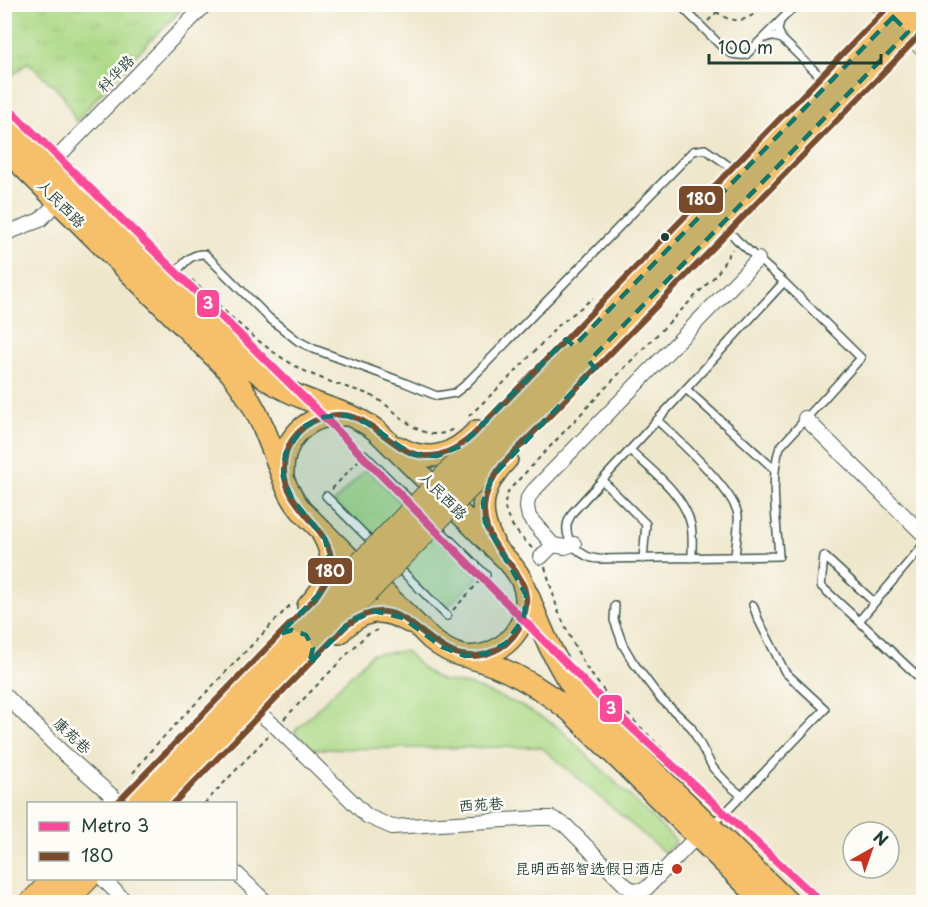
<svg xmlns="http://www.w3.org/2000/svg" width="928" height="907" font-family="'Playpen Sans','LXGW WenKai TC',sans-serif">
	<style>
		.grass { fill: url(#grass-tufts); stroke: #668b5d; stroke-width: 1.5 }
		.park { fill: #acd986; stroke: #668b5d; stroke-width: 1.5 }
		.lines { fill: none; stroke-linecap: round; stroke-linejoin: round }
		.lane-casing { stroke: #3e564b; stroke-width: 10 }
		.street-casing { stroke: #3e564b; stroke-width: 16 }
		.secondary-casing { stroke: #3e564b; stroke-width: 22 }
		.primary-casing { stroke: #3e564b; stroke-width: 24 }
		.highway-casing { stroke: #3e564b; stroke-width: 28 }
		.path { stroke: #3e564b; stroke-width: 2; stroke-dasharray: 4.5 4.5; stroke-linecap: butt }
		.lane { stroke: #fff; stroke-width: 7 }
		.street { stroke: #fff; stroke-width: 14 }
		.secondary { stroke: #fbe6c4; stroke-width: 20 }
		.primary { stroke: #f6c06b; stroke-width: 21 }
		.highway { stroke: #f6c06b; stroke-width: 26 }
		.highway-bridge-casing { stroke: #3e564b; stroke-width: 28; stroke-linecap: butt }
		.highway-bridge { stroke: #f6c06b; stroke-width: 26 }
		.bus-1-casing { stroke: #fdfcf7; stroke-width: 10 }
		.bus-1 { stroke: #7a4b2a; stroke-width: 6 }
		.metro-1-casing { stroke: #fdfcf7; stroke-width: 12 }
		.metro-1 { stroke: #fe4998; stroke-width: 8 }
		.marked { fill: #0f766e; fill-opacity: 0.2; stroke: #0f766e; stroke-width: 4.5; stroke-dasharray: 12 8; stroke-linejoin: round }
		.bus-dot { fill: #1f3d34; stroke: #fdfcf7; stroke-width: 2 }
		.poi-dot { fill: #c8321e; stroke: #fdfcf7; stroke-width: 2 }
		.labels { text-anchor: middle; stroke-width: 5; stroke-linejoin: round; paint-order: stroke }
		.street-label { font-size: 15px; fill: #1f3d34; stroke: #fdfcf7 }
		.poi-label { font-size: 15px; fill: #1f3d34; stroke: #fdfcf7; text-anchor: end }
		.line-badge { stroke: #fdfcf7; stroke-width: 2 }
		.badge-label { font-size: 16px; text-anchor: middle; font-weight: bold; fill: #fff }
	</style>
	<defs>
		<pattern id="grass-tufts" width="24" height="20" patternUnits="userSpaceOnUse" patternTransform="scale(1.5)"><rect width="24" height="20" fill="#acd986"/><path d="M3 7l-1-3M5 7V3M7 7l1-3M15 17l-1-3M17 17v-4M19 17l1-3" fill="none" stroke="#94bb74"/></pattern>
	</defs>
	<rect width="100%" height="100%" fill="#fdfcf7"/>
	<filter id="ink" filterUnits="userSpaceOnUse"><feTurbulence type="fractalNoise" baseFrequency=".0167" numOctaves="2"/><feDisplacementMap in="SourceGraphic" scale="12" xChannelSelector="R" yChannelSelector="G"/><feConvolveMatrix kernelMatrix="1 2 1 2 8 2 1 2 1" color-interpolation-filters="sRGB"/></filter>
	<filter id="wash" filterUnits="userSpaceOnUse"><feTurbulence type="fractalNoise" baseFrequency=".008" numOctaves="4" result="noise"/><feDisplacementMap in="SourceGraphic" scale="24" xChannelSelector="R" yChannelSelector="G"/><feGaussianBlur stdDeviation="1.35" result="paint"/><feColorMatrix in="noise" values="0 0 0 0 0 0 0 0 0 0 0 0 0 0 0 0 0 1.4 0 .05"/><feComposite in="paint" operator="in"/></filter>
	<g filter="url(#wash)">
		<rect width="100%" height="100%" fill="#efe7cc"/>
		<!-- grass -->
		<path class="grass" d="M4,5l1,-1 181,1 -67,67 -43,50 -13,-27 -35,-33 -15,13 -8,-8z"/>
		<!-- park -->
		<path class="park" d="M366,469l112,108 -33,33 -111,-108z
			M406,651l17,18 17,11 30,5 50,20 38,22 118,114 -11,12 -124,-106 -228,2 -19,-17 78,-78z"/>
	</g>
	<g filter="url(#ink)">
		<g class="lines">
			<defs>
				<path id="lane" d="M679,4l43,43c8,7 13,9 24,8l51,-51
					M765,38l6,-2 11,3 -4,-9 2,-9
					M782,39l39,38
					M729,231l8,9 47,42 77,76 -81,89c-11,29 -3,77 -1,109l-180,3c-15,0 -34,-16 -32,-33 0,-5 4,-10 6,-14l211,-230
					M177,271c8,-9 15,-18 28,-17l64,64 29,23 16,8 89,33 34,14 18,-3 9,-7 229,-235 12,-2 27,19
					M686,389l89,81
					M657,420c20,19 77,70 81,95 1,12 -2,29 -3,42
					M630,450c22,21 54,44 61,75 2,11 1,22 1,33
					M364,454l49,49
					M602,480l44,44 -3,35
					M326,496l49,49
					M436,526l50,49
					M924,544l-65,77 65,61
					M396,565l51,51
					M615,606l-1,14 9,25 10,17 27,36 31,29 22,41 16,17 13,11
					M859,621l-38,-35 3,-30 50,46
					M712,824l14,-12 99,-103 -40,-37 -27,-53 -5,-14"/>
				<path id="street" d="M49,166l157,-162
					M4,234l36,-14 18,-18
					M805,418l119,117
					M574,544l-9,3 -12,-2 -24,-28 -2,-10 1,-9 6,-8 224,-231
					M541,557l12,-12
					M4,694l57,57 57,50
					M260,714l16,13 91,89 25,11 147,-9h13l13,7 61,61 9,5 11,-2 51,-53
					M236,873l30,29
					M102,878l24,24"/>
				<path id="secondary" d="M880,4l44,43"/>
				<path id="primary" d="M4,121c59,59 117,119 177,178 24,23 47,48 72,70 17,14 39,25 60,33 23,9 46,14 65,30l130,129c6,7 12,14 15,23 14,37 -21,78 -60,72 -13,-3 -22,-9 -32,-17l-130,-129c-17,-21 -20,-40 -30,-64 -10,-27 -23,-52 -41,-74l-226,-224
					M398,447c31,17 55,9 79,-16
					M283,475c-1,-37 24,-61 61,-60
					M493,542c-18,-33 -10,-58 14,-83
					M528,595c12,32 25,63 44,91 19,27 45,49 69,73 49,48 98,95 147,143
					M308,606c21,-23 32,-41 15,-71
					M339,633c22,-23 41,-28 70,-11
					M468,657c38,10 71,29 102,54l194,191"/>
				<path id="highway" d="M34,902l23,-24
					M62,902l24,-24"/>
			</defs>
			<!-- lane casing -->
			<use href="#lane" class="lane-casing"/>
			<!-- street casing -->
			<use href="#street" class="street-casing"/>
			<!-- secondary casing -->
			<use href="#secondary" class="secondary-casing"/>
			<!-- primary casing -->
			<use href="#primary" class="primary-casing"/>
			<!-- highway casing -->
			<use href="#highway" class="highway-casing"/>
			<!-- path -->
			<path class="path" d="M711,4c12,21 39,22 51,0
				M708,21l9,-9
				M184,275l6,3c35,33 67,67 109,90 15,8 31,14 47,19 9,3 18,5 26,9 28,14 49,53 83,32
				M469,416l47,-45 42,-45 35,-28
				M332,489l26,-28
				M532,548c-11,-11 -27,-27 -27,-43 0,-5 2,-10 4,-15l121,-128 87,-88 15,-25
				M545,567l13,44 13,28 15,28 18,24 117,116
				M453,610l27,-29
				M284,719l82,-84 14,-6
				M133,773l20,-25 140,-146
				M204,804l64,-68
				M732,817l88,85"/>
			<!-- lane -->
			<use href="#lane" class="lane"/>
			<!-- street -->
			<use href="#street" class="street"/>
			<!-- secondary -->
			<use href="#secondary" class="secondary"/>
			<!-- primary -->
			<use href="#primary" class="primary"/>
			<!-- highway -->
			<use href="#highway" class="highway"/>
			<defs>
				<path id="highway-bridge" d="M130,804l775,-800
					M159,804l765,-789"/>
			</defs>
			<!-- highway-bridge casing -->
			<use href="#highway-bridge" class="highway-bridge-casing"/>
			<!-- highway-bridge -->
			<use href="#highway-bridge" class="highway-bridge"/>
			<defs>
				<path id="bus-1" d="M116,804l199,-206c8,-12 19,-26 16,-41 -6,-34 -46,-51 -47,-87 0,-11 2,-21 8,-30 7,-10 17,-18 29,-22 62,-23 78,80 151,18l419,-432
					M173,804l173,-178c66,-51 82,54 148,25 27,-12 41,-47 26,-73 -6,-11 -15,-19 -22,-29 -21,-30 -17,-56 4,-84l422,-434"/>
			</defs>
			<!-- bus-1 casing -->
			<use href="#bus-1" class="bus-1-casing"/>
			<!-- bus-1 -->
			<use href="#bus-1" class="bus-1"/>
			<defs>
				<path id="metro-1" d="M4,104l326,319 276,281 215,198"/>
			</defs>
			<!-- metro-1 casing -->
			<use href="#metro-1" class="metro-1-casing"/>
			<!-- metro-1 -->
			<use href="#metro-1" class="metro-1"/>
		</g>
	</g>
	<!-- marked area -->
	<path class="marked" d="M893,17l15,15 -319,329 6,7 -103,109 -9,25 2,20 41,73 -2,22 -18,26 -20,11 -21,2 -23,-9 -39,-29 -29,-7 -23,10 -42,43 4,-16 -7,-13 -14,-5 -12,4 41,-42 10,-24 -6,-29 -33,-40 -9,-23 2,-22 18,-27 20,-10 22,-2 22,8 44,31 26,2 24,-10 105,-107 8,7z"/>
	<!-- markers -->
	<circle class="bus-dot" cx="665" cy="237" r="5"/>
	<circle class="poi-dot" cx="677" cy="869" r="6"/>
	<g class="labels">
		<!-- street labels -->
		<g class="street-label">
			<text transform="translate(116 74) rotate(-46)" y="5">科华路</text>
			<text transform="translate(61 204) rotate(45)" y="5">人民西路</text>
			<text transform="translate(443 496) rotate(45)" y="5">人民西路</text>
			<text transform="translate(72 736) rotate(43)" y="5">康苑巷</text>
			<text transform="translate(481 805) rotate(-4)" y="5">西苑巷</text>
		</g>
		<!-- poi labels -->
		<g class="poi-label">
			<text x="665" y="874">昆明西部智选假日酒店</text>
		</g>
	</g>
	<g class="line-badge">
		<rect x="678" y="185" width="46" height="29" rx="6" fill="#7a4b2a"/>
		<rect x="196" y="289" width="24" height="29" rx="6" fill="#fe4998"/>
		<rect x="307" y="557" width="46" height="28" rx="6" fill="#7a4b2a"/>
		<rect x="599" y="694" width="24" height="29" rx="6" fill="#fe4998"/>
	</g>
	<g class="badge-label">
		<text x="701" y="205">180</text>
		<text x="208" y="309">3</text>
		<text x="330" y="577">180</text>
		<text x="611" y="714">3</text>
	</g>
	<!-- margin -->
	<rect width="928" height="907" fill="none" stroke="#fdfcf7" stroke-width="24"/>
	<!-- legend -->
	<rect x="27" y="802" width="210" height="78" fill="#fdfcf7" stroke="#a4b0a9" stroke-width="1.5"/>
	<rect x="39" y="822" width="30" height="9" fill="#fe4998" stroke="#a4b0a9" stroke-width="1.5"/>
	<text x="81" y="832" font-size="18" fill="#1f3d34">Metro 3</text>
	<rect x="39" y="852" width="30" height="9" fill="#7a4b2a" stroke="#a4b0a9" stroke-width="1.5"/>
	<text x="81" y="862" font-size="18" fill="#1f3d34">180</text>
	<!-- north arrow -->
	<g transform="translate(871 850) rotate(40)"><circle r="28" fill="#fdfcf7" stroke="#a4b0a9" stroke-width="1.5"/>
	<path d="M0-4.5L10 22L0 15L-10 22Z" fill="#c8321e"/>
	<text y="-9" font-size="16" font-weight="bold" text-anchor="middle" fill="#1f3d34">N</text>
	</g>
	<!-- scale -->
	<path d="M709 54v9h172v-9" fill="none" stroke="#1f3d34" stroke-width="3"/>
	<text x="718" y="54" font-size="18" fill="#1f3d34" stroke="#fdfcf7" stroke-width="4.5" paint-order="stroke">100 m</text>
</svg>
